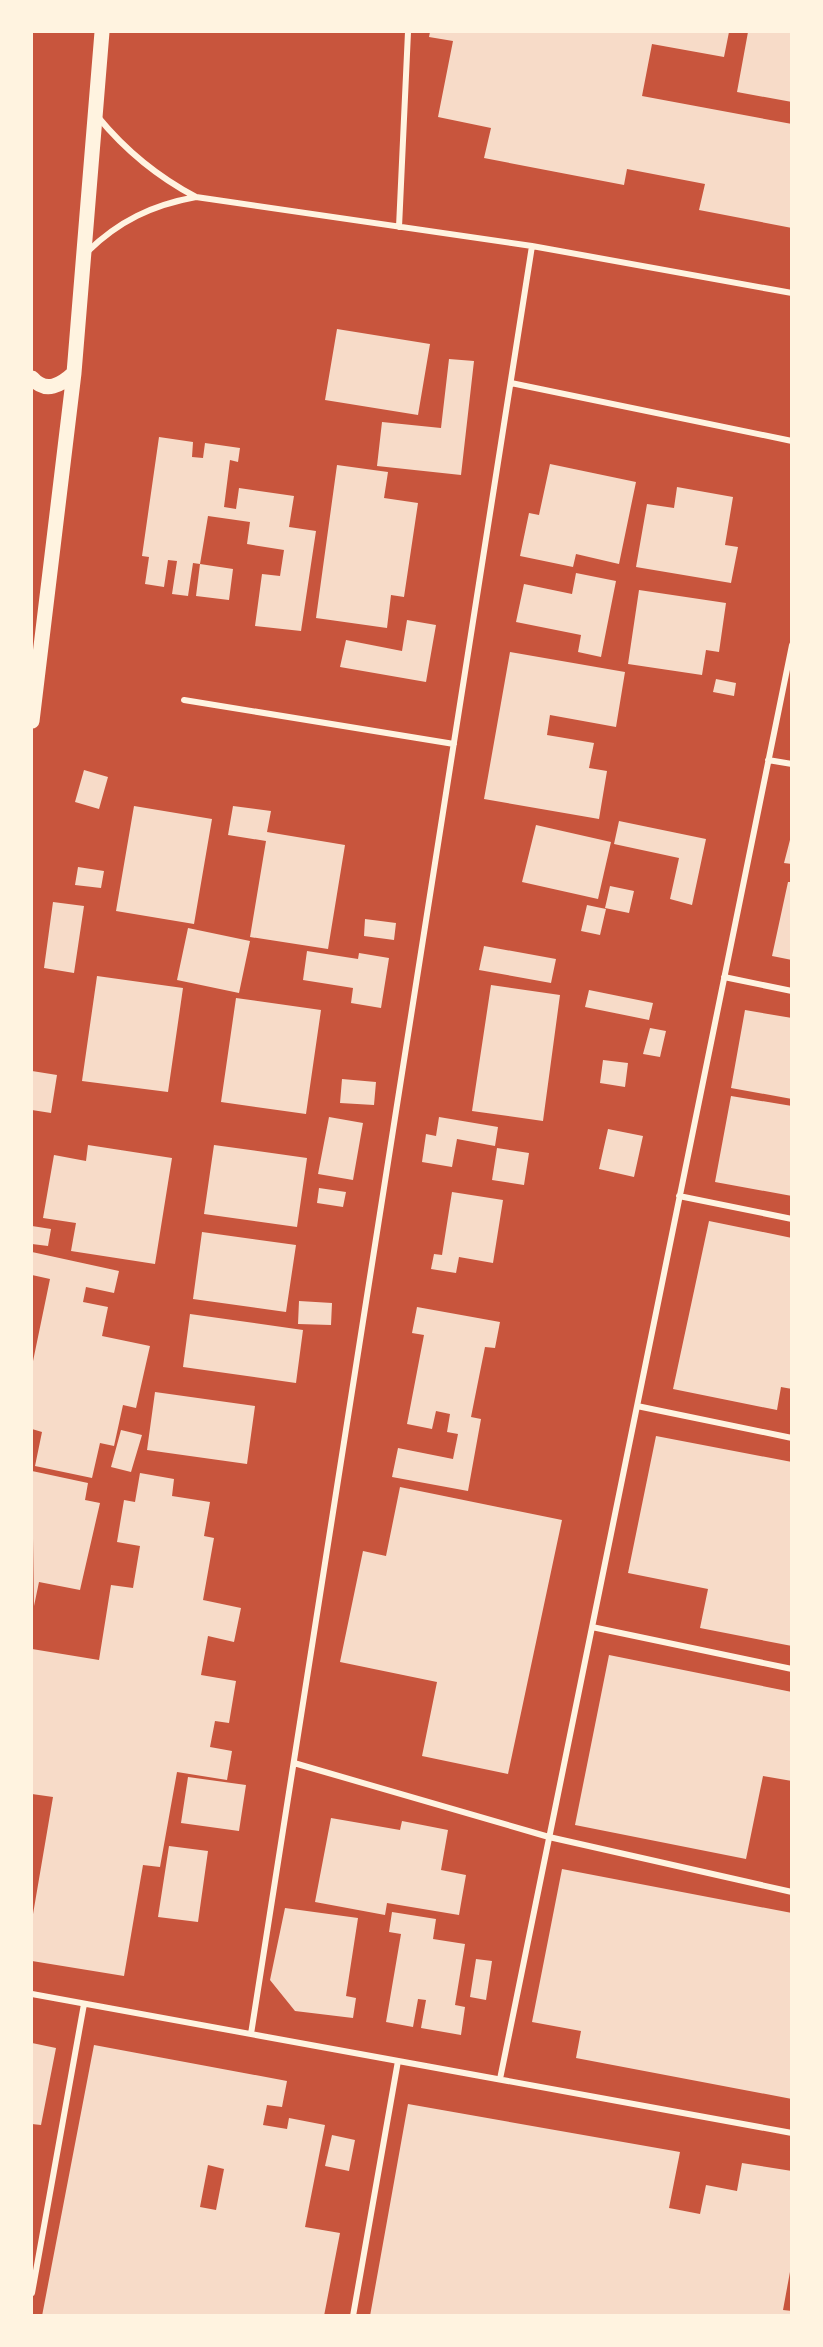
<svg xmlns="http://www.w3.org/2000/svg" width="823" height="2347" font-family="Poppins,sans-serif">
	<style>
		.building { fill: #f7dbc8; fill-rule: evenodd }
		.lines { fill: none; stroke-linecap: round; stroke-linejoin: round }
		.minor { stroke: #fff3e0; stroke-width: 6 }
		.primary { stroke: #fff3e0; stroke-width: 15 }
	</style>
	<rect width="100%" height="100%" fill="#c8553d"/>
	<!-- building -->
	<path class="building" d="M430,32h299l-5,25 -72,-13 -10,52 150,28v104l-93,-18 6,-26 -78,-15 -3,16 -140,-27 7,-30 -53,-11 15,-76 -24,-4z
		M748,32h44v70l-55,-10z
		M337,329l93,15 -12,71 -93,-15z
		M449,359l25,2 -13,114 -84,-9 5,-44 59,6z
		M159,437l34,5 -1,15 11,1 2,-15 35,5 -2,14 -8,-2 -6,47 12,2 3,-21 55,8 -5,31 27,4 -15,100 -46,-5 7,-52 18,2 4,-26 -37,-6 3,-22 -42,-6 -8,48 -7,-1 -5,33 -16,-2 5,-33 -9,-1 -4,27 -19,-3 4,-27 -7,-1z
		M550,464l86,18 -17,82 -43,-10 -3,13 -53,-11 9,-43 10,2z
		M337,465l51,7 -4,26 34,5 -14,94 -13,-2 -4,33 -71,-10z
		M677,487l56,10 -8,48 13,2 -7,36 -95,-16 11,-63 27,4z
		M200,564l33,5 -4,31 -33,-4z
		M576,573l40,8 -15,76 -23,-5 3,-17 -65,-13 8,-38 48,10z
		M639,590l87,13 -7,49 -13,-2 -4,25 -74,-11z
		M407,620l29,5 -10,57 -86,-15 6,-27 56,11z
		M510,652l115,20 -9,55 -66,-12 -3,20 47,8 -5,25 18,3 -8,48 -115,-20z
		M716,679l20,4 -2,13 -21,-4z
		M84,770l24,7 -9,32 -24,-7z
		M134,806l78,13 -18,105 -78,-13z
		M233,806l38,5 -4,21 78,13 -17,104 -78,-12 16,-96 -38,-6z
		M619,821l87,18 -14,66 -22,-6 9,-41 -65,-14z
		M536,825l75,17 -13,57 -76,-17z
		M791,836h1v28l-8,-1z
		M78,867l26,4 -3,17 -26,-3z
		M788,882h4v78l-20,-4z
		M610,886l24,5 -5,22 -24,-5z
		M53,902l31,4 -10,67 -30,-5z
		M587,905l19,4 -6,26 -19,-4z
		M365,919l31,4 -2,17 -30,-4z
		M188,928l62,13 -11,52 -62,-13z
		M484,946l72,13 -5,24 -72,-13z
		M307,951l51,8 1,-6 30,5 -8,50 -30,-5 2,-15 -50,-8z
		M97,976l86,12 -15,104 -86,-11z
		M491,985l69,10 -17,126 -71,-10z
		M589,990l64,13 -4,17 -64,-13z
		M236,998l85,12 -15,104 -85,-12z
		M745,1010l47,8v81l-61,-11z
		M650,1028l16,3 -6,26 -17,-3z
		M603,1060l25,3 -3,24 -25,-4z
		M32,1071l25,4 -6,38 -19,-3z
		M342,1079l34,3 -2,23 -34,-2z
		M731,1096l61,10v90l-77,-14z
		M329,1117l34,6 -10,57 -35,-6z
		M439,1117l59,10 -3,19 -38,-7 -5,28 -30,-5 4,-28 10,2z
		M608,1129l35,7 -9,41 -35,-8z
		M88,1145l84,13 -17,106 -84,-13 5,-28 -33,-5 11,-63 32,6z
		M214,1145l93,13 -10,69 -93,-13z
		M497,1148l32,5 -5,32 -32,-5z
		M319,1188l27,4 -3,15 -26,-4z
		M452,1192l51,8 -10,63 -34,-6 -3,16 -25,-4 3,-15 8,1z
		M709,1221l83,17v151l-11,-2 -4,23 -104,-21z
		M32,1226l19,3 -3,17 -16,-2z
		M202,1232l94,13 -10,67 -93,-13z
		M32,1252l87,19 -5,22 -28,-6 -3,15 25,5 -6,29 48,10 -14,62 -13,-3 -9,41 -14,-3 -8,35 -57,-12 7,-34 -10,-3v-63l18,-87 -18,-4z
		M299,1301l33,2 -1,22 -33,-1z
		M417,1307l83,15 -5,26 -10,-1 -14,70 10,2 -13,72 -76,-14 6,-29 55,11 5,-25 -11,-2 3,-18 -14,-3 -4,18 -25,-5 17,-89 -12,-2z
		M190,1314l113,16 -7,53 -113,-16z
		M155,1392l100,14 -8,58 -100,-14z
		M121,1430l21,5 -11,37 -20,-5z
		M656,1436l136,26v184l-92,-18 8,-39 -80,-16z
		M32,1471l56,12 -3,17 15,3 -20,87 -41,-8 -5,24z
		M140,1473l34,6 -2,17 38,6 -6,34 10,2 -11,62 38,8 -7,34 -26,-6 -7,39 35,6 -7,42 -14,-2 -5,26 22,4 -5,29 -50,-8 -17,95 -17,-2 -19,111 -92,-15v-41l21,-123 -21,-3v-145l67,11 12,-75 22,3 7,-42 -23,-4 7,-42 11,2z
		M400,1487l162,33 -54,254 -86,-18 15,-74 -97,-20 23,-111 23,5z
		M609,1655l183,37v89l-29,-5 -17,83 -171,-34z
		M188,1777l58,8 -7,46 -58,-8z
		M331,1818l69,12 2,-9 46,9 -7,40 25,5 -7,40 -72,-12 -2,12 -70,-13z
		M169,1846l39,5 -10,71 -40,-5z
		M562,1869l230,44v186l-216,-41 5,-27 -49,-9z
		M285,1908l73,10 -12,78 10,2 -3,20 -58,-7 -25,-31z
		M392,1912l44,7 -3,20 32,5 -10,61 10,2 -4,28 -40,-7 5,-28 -8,-1 -5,28 -27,-5 15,-88 -12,-2z
		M476,1959l16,2 -6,39 -16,-3z
		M32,2043l24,5 -15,77 -9,-1z
		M94,2045l193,36 -5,26 -15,-2 -4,20 24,4 2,-11 36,7 -20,102 35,6 -16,83h-282zM208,2165l16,4 -8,41 -16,-3z
		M408,2104l272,48 -11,56 31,6 6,-29 31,6 5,-28 50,8v90l-9,49 9,1v5h-422z
		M332,2135l23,5 -6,31 -24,-5z"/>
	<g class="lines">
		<!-- minor -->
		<path class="minor" d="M98,117c28,34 58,59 98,80
			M399,227l9,-195
			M87,252c32,-31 65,-47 109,-55l336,49 260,47
			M511,383l281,58
			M184,700l270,44
			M768,760l24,4
			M724,977l68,14
			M679,1196l113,23
			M637,1406l155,32
			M592,1627l200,42
			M294,1763l255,74 243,55
			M32,1994l760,139
			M251,2034l281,-1788
			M500,2079l292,-1434
			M32,2293l52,-289
			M353,2316l45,-255"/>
		<!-- primary -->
		<path class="primary" d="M32,378c14,16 29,7 42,-5
			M32,721l42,-348 28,-341"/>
	</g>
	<!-- border -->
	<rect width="823" height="2347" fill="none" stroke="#fff3e0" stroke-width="66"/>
</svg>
